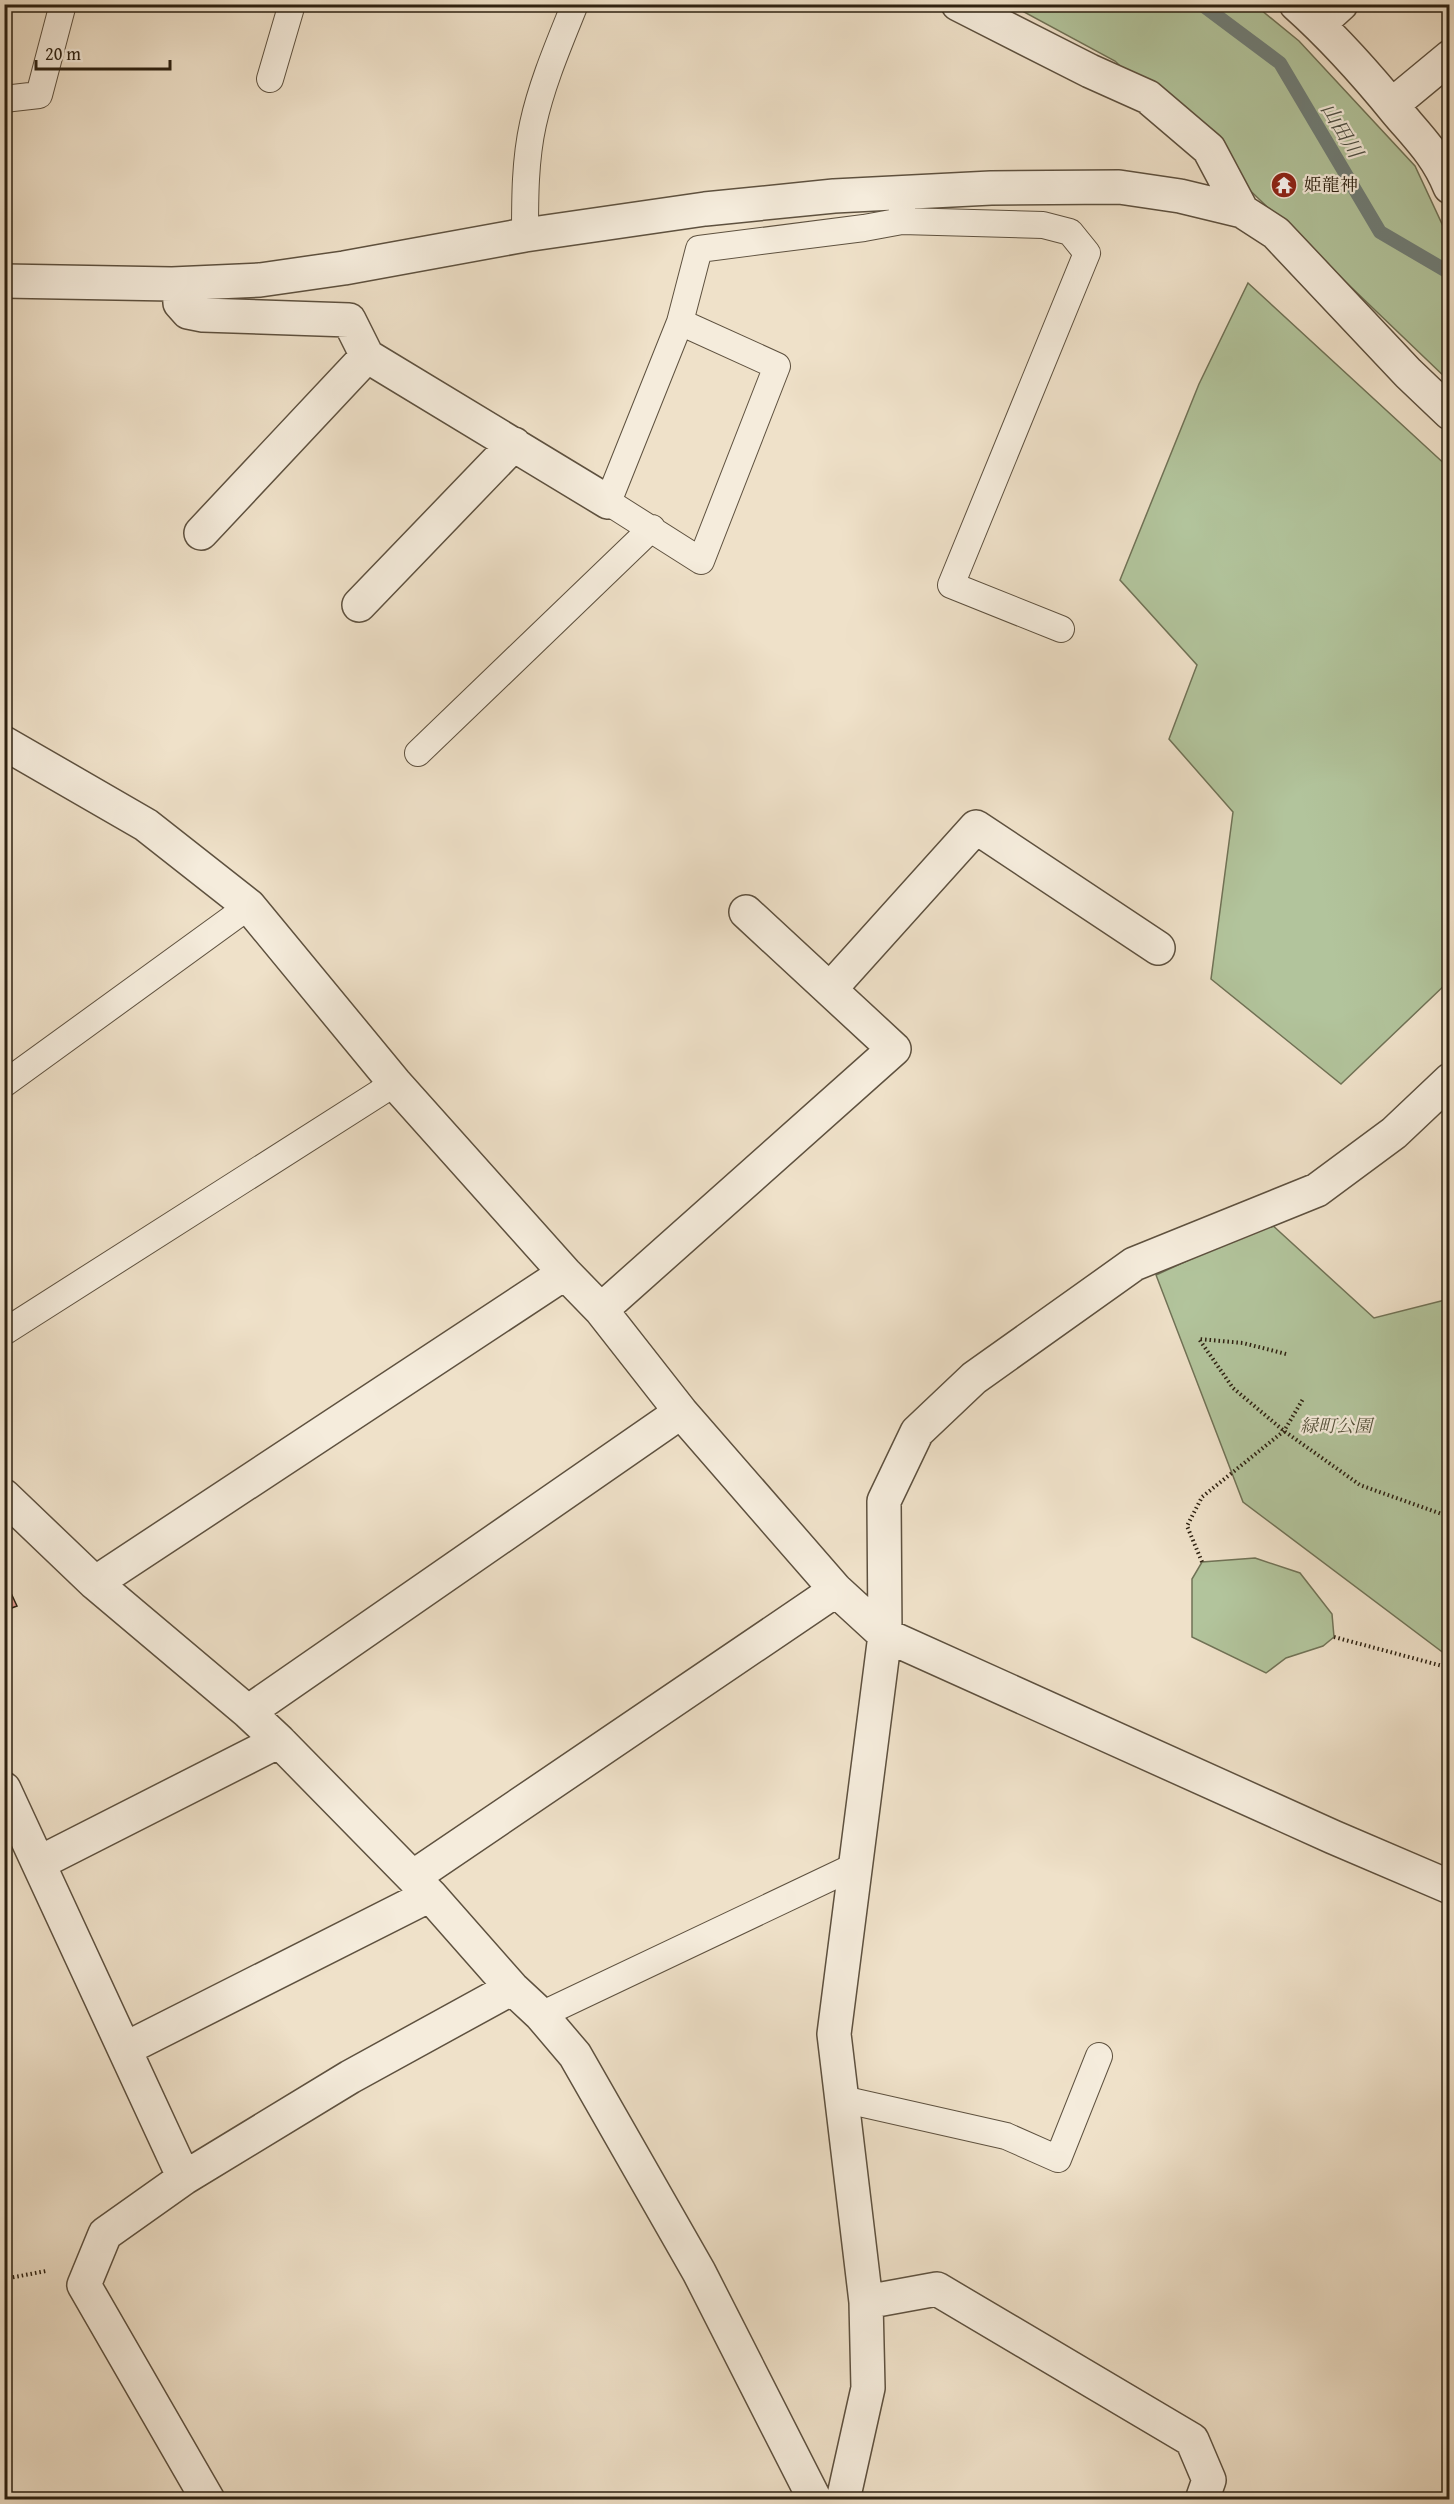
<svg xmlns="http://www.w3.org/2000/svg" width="1454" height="2504" font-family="'Gentium Book Plus','Noto Serif JP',serif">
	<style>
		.green { fill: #b2c49c; stroke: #707256; stroke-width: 1.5 }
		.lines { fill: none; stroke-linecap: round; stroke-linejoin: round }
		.stream { stroke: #707e78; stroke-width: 14 }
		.building { fill: #e49b91; stroke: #2d2111; stroke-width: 1.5 }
		.lane-casing { stroke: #5e513f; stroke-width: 28 }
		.street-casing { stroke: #5e513f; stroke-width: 36 }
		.path { stroke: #2d2111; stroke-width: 4; stroke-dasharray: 1.5 3; stroke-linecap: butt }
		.lane { stroke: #f5ecdc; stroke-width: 26 }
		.street { stroke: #f5ecdc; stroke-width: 33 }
		.labels { text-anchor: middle; stroke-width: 4.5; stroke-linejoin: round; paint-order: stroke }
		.poi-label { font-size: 18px; fill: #2d2111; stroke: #f5ecdc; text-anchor: start }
		.park-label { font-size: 18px; font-style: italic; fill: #55523b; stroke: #f5ecdc }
		.water-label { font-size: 20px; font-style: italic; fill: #4e5045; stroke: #f5ecdc }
	</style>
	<rect width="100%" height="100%" fill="#efe1c9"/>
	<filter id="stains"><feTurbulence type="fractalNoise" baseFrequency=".00333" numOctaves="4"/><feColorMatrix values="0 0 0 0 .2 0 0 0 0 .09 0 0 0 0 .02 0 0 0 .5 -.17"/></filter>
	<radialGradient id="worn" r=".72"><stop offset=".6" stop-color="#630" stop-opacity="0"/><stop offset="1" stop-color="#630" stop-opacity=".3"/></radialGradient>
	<!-- green -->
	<path class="green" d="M1011,5h244l44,36 116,125 34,73v142l-334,-320z
		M1248,283l201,185v513l-108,103 -130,-105 22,-167 -64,-73 28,-74 -77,-85 79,-196z
		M1270,1223l104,95 75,-19v358l-206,-155 -87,-227z
		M1255,1558l45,15 32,41 2,23 -11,9 -37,12 -20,15 -74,-36v-58l10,-17z"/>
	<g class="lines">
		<!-- stream -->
		<path class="stream" d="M1201,4l79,59 100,169 70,41"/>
	</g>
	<!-- building -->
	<path class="building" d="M4,1578l13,28 -13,5z"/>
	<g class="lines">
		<defs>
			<path id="lane" d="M270,79l22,-75
				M4,99l35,-4 24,-91
				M902,204v17l141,4 27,7 17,21 -136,332 110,44
				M525,235c0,-37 0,-75 8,-111 9,-41 26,-80 42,-120
				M680,322l97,44 -76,195 -93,-59 72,-180 19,-73 165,-21 38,-7
				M418,753l234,-225
				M4,1084l245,-178
				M4,1332l391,-249
				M541,2015l316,-150
				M842,2099l164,37 52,23 41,-103"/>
			<path id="street" d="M958,4l132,67 58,26 61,52 33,62
				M1296,4c37,33 70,70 101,108 22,26 40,43 53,75
				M1319,24l22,-20
				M1392,105l58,-48
				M4,281l168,3 88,-4 84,-12 181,-33 180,-26 129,-13 157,-8 128,-1 61,9 62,15 34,22 132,140 42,40
				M179,284l1,19 8,9 15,3 146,5 18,36 241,146
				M201,533l166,-177
				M359,605l155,-161
				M4,743l142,82 103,81 146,177 170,190 36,37 80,102 155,178 49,45 448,202 117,50
				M831,988l145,-161 182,121
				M601,1310l293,-261 -148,-137
				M4,1496l91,87 153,129 31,29 151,154 82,93 29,27 34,40 124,217 116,228
				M95,1583l470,-310
				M248,1712l433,-300
				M4,1789l180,389
				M39,1863l240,-122
				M413,1877l423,-287
				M125,2049l305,-154
				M866,2302l71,-13 255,151 17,40 -7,20
				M208,2500l-124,-215 21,-51 79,-56 166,-101 162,-89
				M843,2500l25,-112 -2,-86 -32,-268 51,-399 -1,-134 33,-69 57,-54 160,-114 183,-74 77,-57 56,-53"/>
		</defs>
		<!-- lane casing -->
		<use href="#lane" class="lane-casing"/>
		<!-- street casing -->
		<use href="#street" class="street-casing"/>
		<!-- path -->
		<path class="path" d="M1286,1354l-43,-11 -44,-4 34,49 51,43 76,54 90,32
			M1202,1562l-15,-36 15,-29 82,-66 19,-32
			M1334,1637l116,31
			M1445,1665l5,-9
			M4,2279l42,-8"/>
		<!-- lane -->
		<use href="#lane" class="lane"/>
		<!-- street -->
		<use href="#street" class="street"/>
	</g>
	<!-- icons -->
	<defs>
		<symbol id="temple-disc" viewBox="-11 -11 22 22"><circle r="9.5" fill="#8f2418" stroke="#f5ecdc"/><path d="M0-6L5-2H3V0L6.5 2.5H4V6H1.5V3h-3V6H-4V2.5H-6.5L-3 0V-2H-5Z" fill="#fff"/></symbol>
	</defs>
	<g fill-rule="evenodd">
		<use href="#temple-disc" x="1269" y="170" width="30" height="30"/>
	</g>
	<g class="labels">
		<!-- poi labels -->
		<g class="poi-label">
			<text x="1304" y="191">姫龍神</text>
		</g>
		<!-- park labels -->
		<g class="park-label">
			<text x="1336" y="1432">緑町公園</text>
		</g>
		<!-- water labels -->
		<g class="water-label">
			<text transform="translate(1342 130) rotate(59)" y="7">山田川</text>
		</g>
	</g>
	<!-- margin -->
	<rect width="1454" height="2504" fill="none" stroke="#efe1c9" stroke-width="24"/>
	<rect x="6" y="6" width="1442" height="2492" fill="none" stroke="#2d2111" stroke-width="3"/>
	<rect x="12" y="12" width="1430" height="2480" fill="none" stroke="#2d2111" stroke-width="1.5"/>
	<!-- scale -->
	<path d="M36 60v9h134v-9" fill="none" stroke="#2d2111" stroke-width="3"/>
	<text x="45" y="60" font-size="18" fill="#2d2111" stroke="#f5ecdc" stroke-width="4.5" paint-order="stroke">20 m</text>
	<rect width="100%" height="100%" filter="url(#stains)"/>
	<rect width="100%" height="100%" fill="url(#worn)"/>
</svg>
